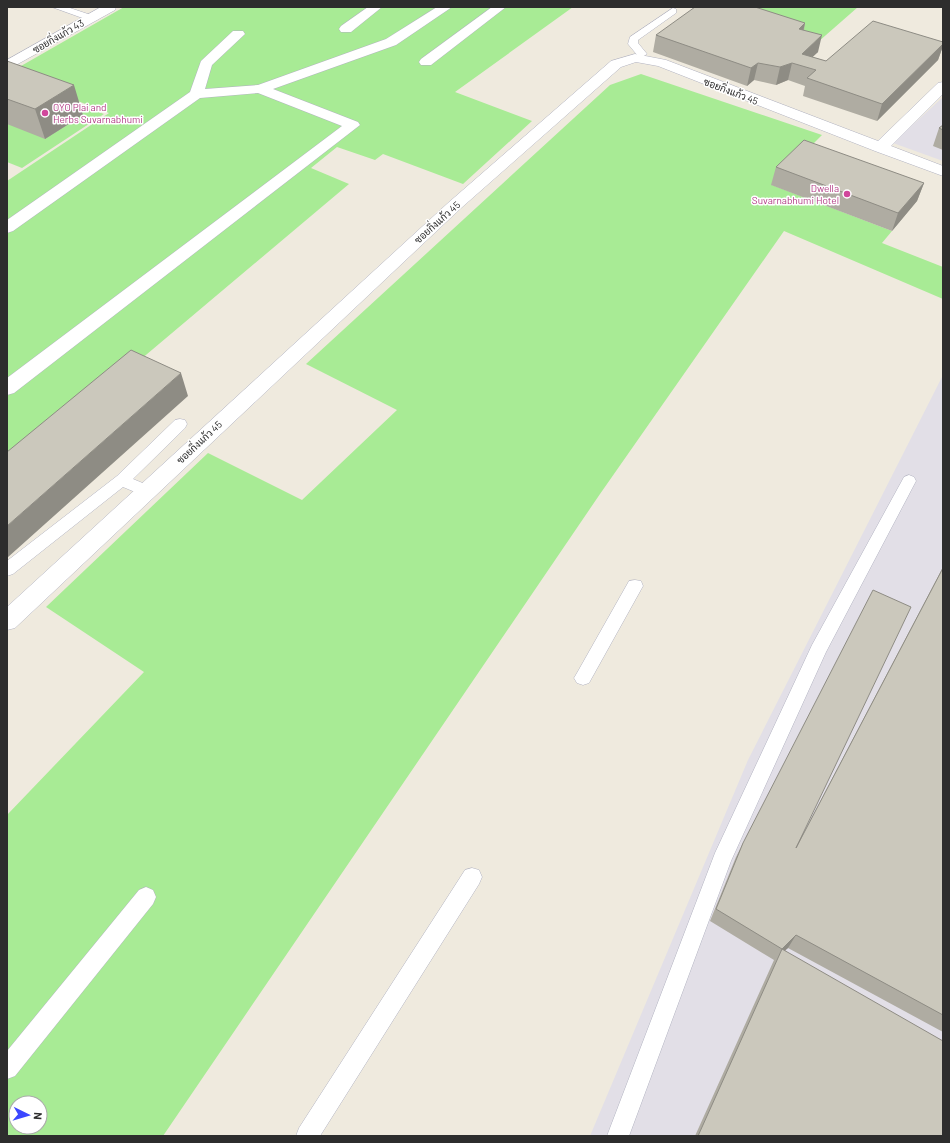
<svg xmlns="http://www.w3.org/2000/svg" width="950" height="1143" font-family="Barlow,Sarabun,sans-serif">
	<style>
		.industrial { fill: #e2dfe7 }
		.green { fill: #a8eb95; fill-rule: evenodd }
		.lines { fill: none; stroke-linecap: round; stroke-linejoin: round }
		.service-casing { stroke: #b2b3c1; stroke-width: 1 }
		.minor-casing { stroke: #b2b3c1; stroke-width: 1 }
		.service { fill: #fff; fill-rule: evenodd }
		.minor { fill: #fff; fill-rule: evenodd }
		.wall { fill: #afaca2 }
		.shaded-wall { fill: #8e8c84 }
		.building { fill: #cbc8bc; stroke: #8e8c84 }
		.hotel-dot { fill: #d1479c; stroke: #fff; stroke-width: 1.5 }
		.labels { text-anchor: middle; stroke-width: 3; stroke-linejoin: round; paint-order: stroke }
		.far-street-label { font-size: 10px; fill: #2d2d2d; stroke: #fff }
		.far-hotel-label { font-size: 10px; fill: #b23c85; stroke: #fff; text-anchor: start }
	</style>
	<rect width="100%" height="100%" fill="#efeade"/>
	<!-- industrial -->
	<path class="industrial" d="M943,97v64l-50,-18z
		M943,375v761h-353l158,-376z"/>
	<!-- green -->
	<path class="green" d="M124,7h449l-118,85 77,29 -69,63 -80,-30 -8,6 -38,-13 -26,21 38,16 -342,288v-291l102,-68 -102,-39z
		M714,7h144l-40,35z
		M641,74l181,61 -50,50 120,46 -10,12 61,24v32l-159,-68 -184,263 -437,642h-156v-321l137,-143 -98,-65 162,-154 94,47 95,-90 -91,-46 304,-279zM16,1103h24v24h-24z
		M7,79l97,35 -82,54 -15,-6z"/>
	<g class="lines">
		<defs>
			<path id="service" d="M52,7h15l27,9 2,2 -5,3 -3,-1z
				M673,8l3,1v4l-38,27v3l9,11 -5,3 -4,-1 -10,-12 2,-7z
				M180,419l5,1 2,4 -2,4 -52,51 19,8 3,4 -3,4 -5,2 -24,-10 -110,87 -6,2v-15l110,-85 58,-56z
				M909,475l5,2 2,4 -90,171 -95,209 -102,275h-22l108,-283 97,-208 92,-168z
				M635,580l6,1 2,5 -54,97 -6,2 -6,-2 -3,-5 3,-5 52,-92z
				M472,868l7,2 3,7 -3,7 -159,252h-24l3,-8 166,-258z
				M146,887l7,3 3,7 -3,7 -138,172 -8,3v-28l132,-161z"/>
			<path id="minor" d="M101,7h15l-1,3 -108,60v-10z
				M368,7h14l-31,25h-10l-2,-3 2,-3z
				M437,7h15l-56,38 -123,44 85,33 2,3 -346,268 -7,2v-17l335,-252 -84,-33 -58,5 -187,133 -6,2v-13l183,-128 11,-31 32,-30h10l2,3 -33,31 -7,24 53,-4 128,-46z
				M492,7h14l-75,58h-10l-2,-3 2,-3z
				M635,54l31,6 212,81 60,-58 5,-1v12l-52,52 52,20v10l-68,-25 -217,-85 -22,-4 -15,5 -161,142 -445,419 -8,2v-23l441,-404 163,-142z"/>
		</defs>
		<!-- service casing -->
		<use href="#service" class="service-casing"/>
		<!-- minor casing -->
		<use href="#minor" class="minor-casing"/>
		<!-- service -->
		<use href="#service" class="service"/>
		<!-- minor -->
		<use href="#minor" class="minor"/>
	</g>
	<!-- wall -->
	<path class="wall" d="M805,23l-1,7 14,22 -6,5 14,4 117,-19v4l-5,14 -61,61 -74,-25 2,-10 -17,-6 -12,5 -22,-5 -7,6 -94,-34 3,-17z
		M7,61l76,54 -38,24 -38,-15z
		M943,125v25l-10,-4 6,-18z
		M776,167l148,16 -7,18 -25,30 -121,-46z
		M943,567v465l-155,-84 -3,2 158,186h-248l79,-176 -64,-39 26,-64 7,-14 60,-9z"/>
	<!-- shaded-wall -->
	<path class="shaded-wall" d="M805,23l-4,17 -2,-11z
		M822,35l-4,17 -15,14 -1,-12z
		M943,44v2l-5,14 -61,61 5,-17z
		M758,63l-4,17 -7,6 4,-18z
		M792,63l-4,17 -12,5 4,-18z
		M74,85l9,30 -38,24 -10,-30z
		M924,183l-7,18 -25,30 6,-18z
		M181,373l7,23 -181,162v-32z
		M796,935l-8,13 -9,8 3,-7z"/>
	<!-- building -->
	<path class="building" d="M695,7h60l50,16 -6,6 23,6 -20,19 24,7 47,-40 70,21v2l-61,60 -75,-26 9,-8 -24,-7 -12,4 -22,-4 -7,5 -95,-33z
		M7,61l67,24 -39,24 -28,-10z
		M943,125v5l-4,-2z
		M804,140l120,43 -26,30 -122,-46z
		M131,350l50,23 -174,153v-74z
		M943,568v447l-147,-80 -14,14 -66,-40 27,-66 130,-253 38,17 -115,241z
		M782,949l161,92v95h-245z"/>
	<!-- markers -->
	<g class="hotel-dot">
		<circle cx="45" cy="113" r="4"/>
		<circle cx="847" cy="194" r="4"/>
	</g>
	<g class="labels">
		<!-- far-street labels -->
		<g class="far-street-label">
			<text transform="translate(58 36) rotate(-30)" y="4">ซอยกิ่งแก้ว 43</text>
			<text transform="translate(731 91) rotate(21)" y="4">ซอยกิ่งแก้ว 45</text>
			<text transform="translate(437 222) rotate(-42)" y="4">ซอยกิ่งแก้ว 45</text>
			<text transform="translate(199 442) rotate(-43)" y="4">ซอยกิ่งแก้ว 45</text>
		</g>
		<!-- far-hotel labels -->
		<g class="far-hotel-label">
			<text x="53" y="111">OYO Plai and<tspan x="53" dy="12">Herbs Suvarnabhumi</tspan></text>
			<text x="839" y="192" text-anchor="end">Dwella<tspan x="839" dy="12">Suvarnabhumi Hotel</tspan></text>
		</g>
	</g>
	<!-- border -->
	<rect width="950" height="1143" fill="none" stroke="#2d2d2d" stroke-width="16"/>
	<!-- north arrow -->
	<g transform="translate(28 1115) rotate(95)"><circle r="19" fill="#ffffff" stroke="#ababab"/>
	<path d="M0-3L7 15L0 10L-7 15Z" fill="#3b47ff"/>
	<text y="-6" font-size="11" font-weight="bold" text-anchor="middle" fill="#2d2d2d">N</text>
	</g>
</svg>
